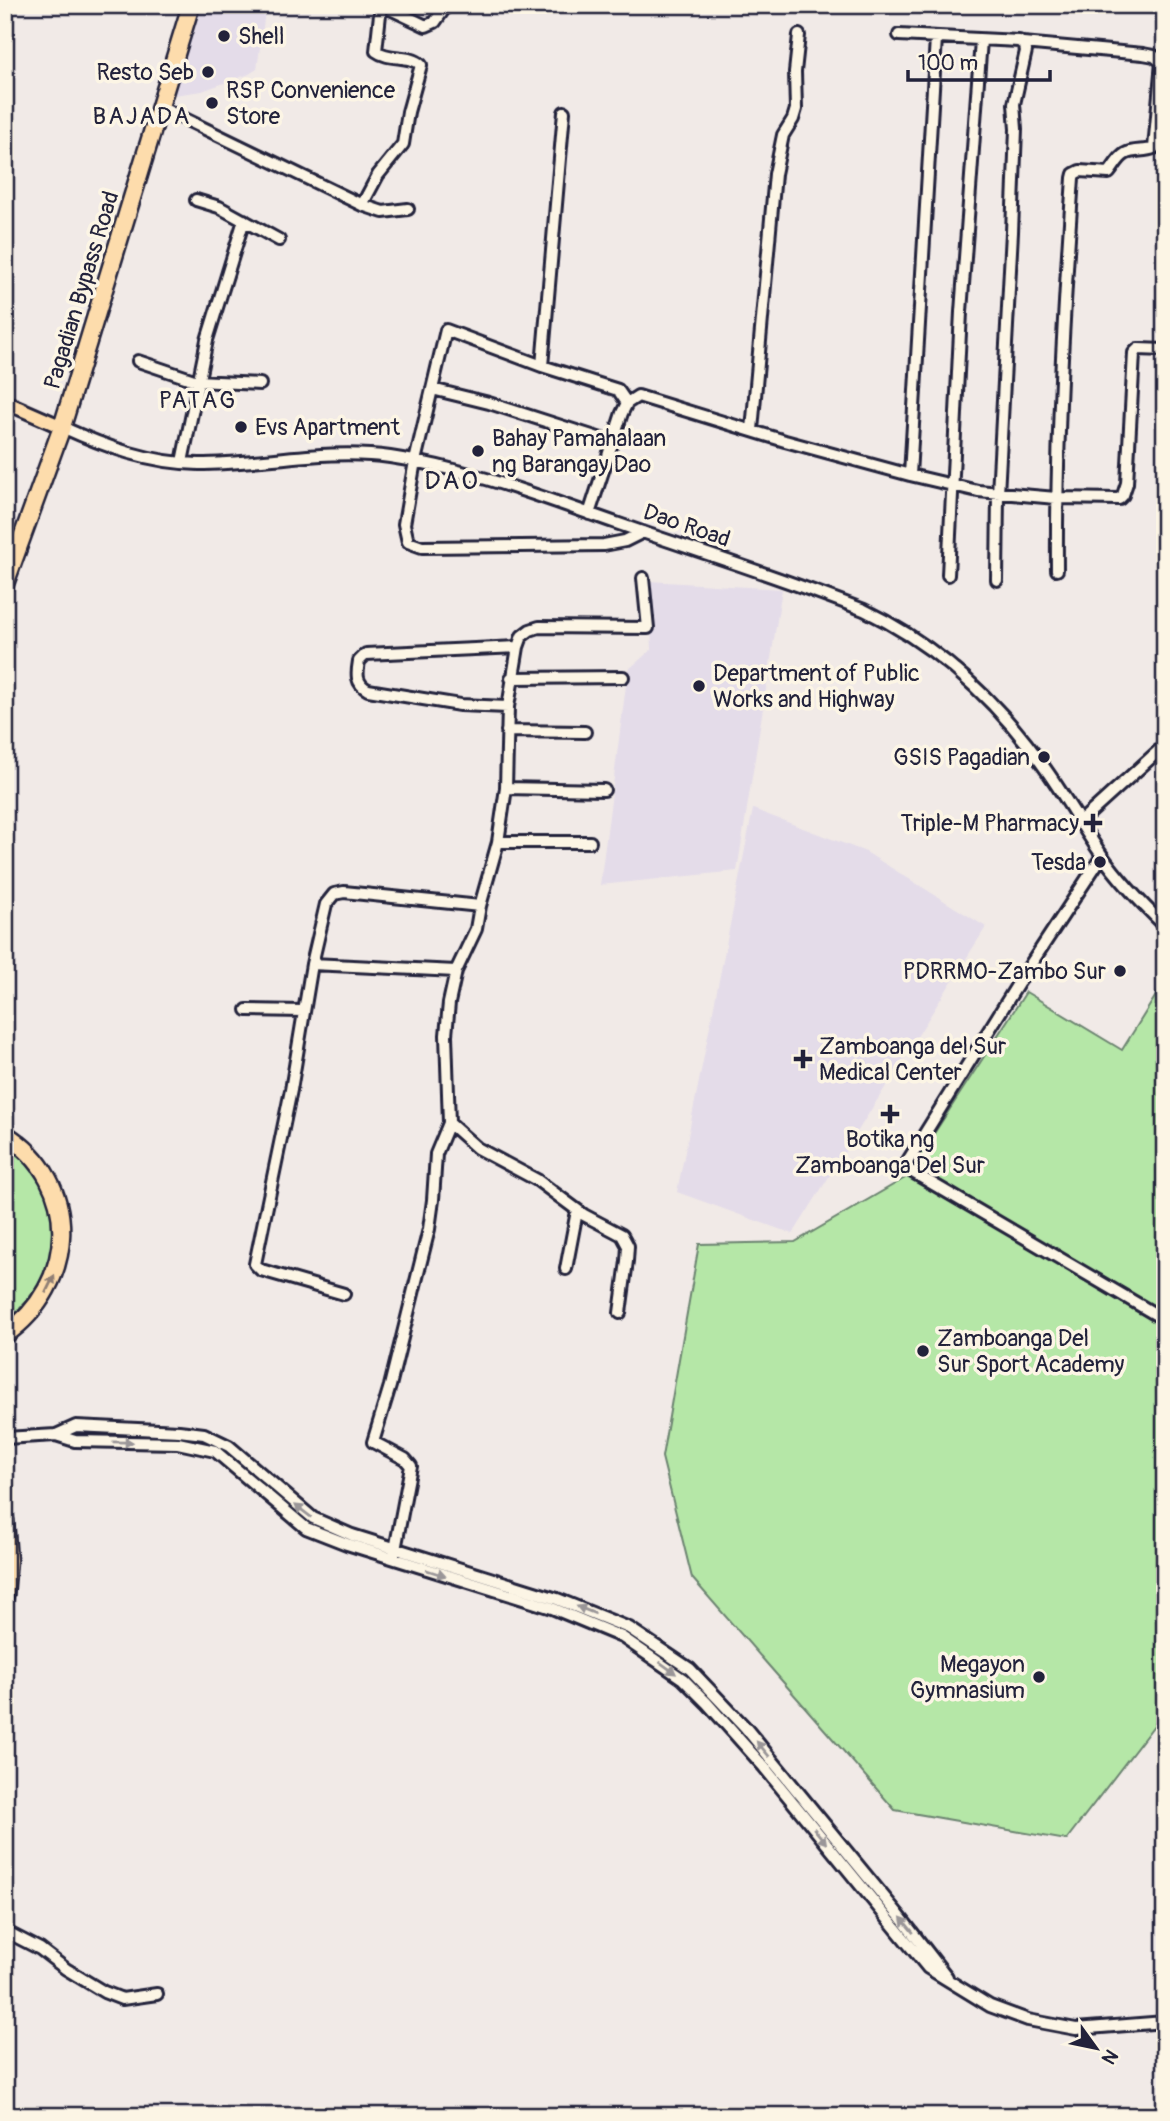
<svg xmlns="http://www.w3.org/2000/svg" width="1170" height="2121" font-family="Pangolin,sans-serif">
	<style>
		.built { fill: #e4dce9 }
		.green { fill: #b5e7a7; stroke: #6c8471; stroke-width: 2 }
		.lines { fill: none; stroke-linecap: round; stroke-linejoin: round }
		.minor-casing { stroke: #22223b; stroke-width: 16 }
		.major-casing { stroke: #22223b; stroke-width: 18 }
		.highway-casing { stroke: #22223b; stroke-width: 21 }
		.minor { stroke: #fcf5e5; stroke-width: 10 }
		.major { stroke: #fddcac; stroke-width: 12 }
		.highway { stroke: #fddcac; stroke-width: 16 }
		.oneway { fill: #907f74 }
		.oneway2 { fill: #9a9698 }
		.poi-dot { fill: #22223b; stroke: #fcf5e5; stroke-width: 2.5 }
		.labels { text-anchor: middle; stroke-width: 7; stroke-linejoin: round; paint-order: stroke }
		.poi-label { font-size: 23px; fill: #22223b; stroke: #fcf5e5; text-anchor: start }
		.street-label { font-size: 23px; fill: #22223b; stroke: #fcf5e5 }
		.neighbourhood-label { font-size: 24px; letter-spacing: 2px; fill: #22223b; stroke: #fcf5e5 }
		.quarter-label { font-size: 26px; letter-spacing: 2px; fill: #22223b; stroke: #fcf5e5 }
	</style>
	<rect width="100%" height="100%" fill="#f1eae7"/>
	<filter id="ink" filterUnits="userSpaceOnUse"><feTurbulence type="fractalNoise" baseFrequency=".0143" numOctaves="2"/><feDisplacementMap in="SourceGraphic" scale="14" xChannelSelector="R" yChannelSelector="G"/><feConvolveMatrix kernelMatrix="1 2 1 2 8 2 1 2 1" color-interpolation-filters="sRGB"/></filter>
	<g filter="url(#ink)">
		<!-- built -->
		<path class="built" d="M202,5h64l-9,64 -8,5 -47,17 -28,4z
			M649,581l133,8 -45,282 -137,14 28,-215 24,-21z
			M753,809l113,43 120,75 -193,307 -116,-42z"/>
		<!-- green -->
		<path class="green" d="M1165,981v730l-99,129 -171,-30 -203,-232 -30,-121 37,-213 96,-2 110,-64 121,-186 96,58z
			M5,1141c65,48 63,132 0,181z"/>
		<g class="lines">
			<defs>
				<path id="minor" d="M382,5l44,21 9,-4 12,-17
					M899,35l120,6 6,5 1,5 -12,53 2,25 -4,103 -14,262 -1,86
					M1023,43l120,11 11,2 8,6 -8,86c-9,4 -21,1 -29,6 -7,4 -11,13 -16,19l-29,-2 -6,3 -1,4c-9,130 -17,261 -16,392
					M160,107l202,98 21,7 25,-3
					M196,200l23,7 60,33
					M362,205l16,-30 25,-31 5,-32 13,-47c-11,-11 -32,-4 -45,-14l5,-46
					M138,361l59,20 63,3
					M542,366l22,-254
					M432,389l57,14 122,39
					M627,403l-9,-13 -76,-24 -96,-36 -31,131 -11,63 4,18 14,5 182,-2 21,-4 18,-9
					M62,427c44,20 88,36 137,37 63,0 128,-16 191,-7 78,11 154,41 229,67 81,28 164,54 245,86 77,37 136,93 185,164 18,26 34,54 52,80 18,26 41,50 64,72
					M752,430l23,-256 8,-39 10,-16 3,-10 -1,-37 4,-37
					M182,462l25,-122 37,-120
					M910,475l26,-437
					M589,514l33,-101 5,-10 11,-7 147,45 125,34 68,16 78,7 63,1 4,-4 4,-12 7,-130 4,-4 27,1
					M948,575l13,-263 20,-272
					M511,678l112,-1
					M508,707l-48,-2 -92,-15c-13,-7 -11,-17 -9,-29l7,-7 152,-7
					M507,731l78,1
					M506,788l98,2
					M1080,822l85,-77
					M498,842h92
					M1102,856l-83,126 -115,185 261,153
					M312,964l144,7
					M247,1010l56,1
					M449,1123l28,25 60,32 47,35 38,20 6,11 -1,15 -7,52
					M566,1269l11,-58
					M344,1294l-83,-24 -6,-6 36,-174 21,-126 14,-60 8,-10 10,-2 136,14
					M56,1435l19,6 103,2 37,8 91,77 41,16 205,64 70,29 61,42 24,24 57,64 164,201 62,38 38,14 48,9 89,-7
					M5,1438l51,-3 20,-9 103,5 25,3 25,12 84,72 39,17 205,64 72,29 61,41 55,58 153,187 49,63
					M394,1555l17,-89 -6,-7 -32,-17 17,-56 39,-157 4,-29 3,-46 13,-31 -3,-88 3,-32 7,-32 20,-42 4,-23 18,-64 8,-54 2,-81 10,-60 4,-11 8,-6 9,-3 109,1 -5,-50
					M5,1931l35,18 26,20 38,23 18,7 35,-5"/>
				<path id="major" d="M5,402l57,25"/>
				<path id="highway" d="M5,584l57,-157 129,-422
					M5,1134c78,48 72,151 0,201
					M5,1520l3,40 -3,35"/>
			</defs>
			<!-- minor casing -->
			<use href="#minor" class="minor-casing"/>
			<!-- major casing -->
			<use href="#major" class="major-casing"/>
			<!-- highway casing -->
			<use href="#highway" class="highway-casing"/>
			<!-- minor -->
			<use href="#minor" class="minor"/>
			<!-- major -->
			<use href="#major" class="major"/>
			<!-- highway -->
			<use href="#highway" class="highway"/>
		</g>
		<!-- one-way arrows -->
		<defs><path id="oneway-solid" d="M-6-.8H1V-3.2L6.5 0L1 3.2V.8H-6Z" transform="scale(1.75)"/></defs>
		<use class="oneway" href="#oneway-solid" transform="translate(50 1284) rotate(-64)"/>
		<g class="oneway2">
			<use href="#oneway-solid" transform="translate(123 1442) rotate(1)"/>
			<use href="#oneway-solid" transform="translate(303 1511) rotate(-143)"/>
			<use href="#oneway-solid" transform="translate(436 1573) rotate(18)"/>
			<use href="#oneway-solid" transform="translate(586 1610) rotate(-158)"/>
			<use href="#oneway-solid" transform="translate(668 1668) rotate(36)"/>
			<use href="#oneway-solid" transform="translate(763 1749) rotate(-130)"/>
			<use href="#oneway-solid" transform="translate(820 1836) rotate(51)"/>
			<use href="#oneway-solid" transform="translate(907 1925) rotate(-129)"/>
		</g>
	</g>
	<!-- markers -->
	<g class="poi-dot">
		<circle cx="224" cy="36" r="7"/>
		<circle cx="208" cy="72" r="7"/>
		<circle cx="212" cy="103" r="7"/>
		<circle cx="241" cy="427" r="7"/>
		<circle cx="478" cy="451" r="7"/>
		<circle cx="699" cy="686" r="7"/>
		<circle cx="1044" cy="757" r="7"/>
		<path d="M1089.5 812.5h7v7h7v7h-7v7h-7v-7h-7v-7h7z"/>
		<circle cx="1100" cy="862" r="7"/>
		<circle cx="1120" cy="971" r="7"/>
		<path d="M799.5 1048.5h7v7h7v7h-7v7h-7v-7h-7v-7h7z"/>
		<path d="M886.5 1103.5h7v7h7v7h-7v7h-7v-7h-7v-7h7z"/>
		<circle cx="923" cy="1351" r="7"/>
		<circle cx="1039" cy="1677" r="7"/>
	</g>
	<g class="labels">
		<!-- poi labels -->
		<g class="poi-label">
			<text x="238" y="44">Shell</text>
			<text x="194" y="80" text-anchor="end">Resto Seb</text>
			<text x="226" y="98">RSP Convenience<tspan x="226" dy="26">Store</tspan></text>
			<text x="255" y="435">Evs Apartment</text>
			<text x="492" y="446">Bahay Pamahalaan<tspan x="492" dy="26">ng Barangay Dao</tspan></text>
			<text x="713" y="681">Department of Public<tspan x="713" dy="26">Works and Highway</tspan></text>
			<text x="1030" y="765" text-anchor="end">GSIS Pagadian</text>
			<text x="1079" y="831" text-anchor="end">Triple-M Pharmacy</text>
			<text x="1086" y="870" text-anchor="end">Tesda</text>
			<text x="1106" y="979" text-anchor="end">PDRRMO-Zambo Sur</text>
			<text x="819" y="1054">Zamboanga del Sur<tspan x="819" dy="26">Medical Center</tspan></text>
			<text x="890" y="1147" text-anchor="middle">Botika ng<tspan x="890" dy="26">Zamboanga Del Sur</tspan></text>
			<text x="937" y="1346">Zamboanga Del<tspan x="937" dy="26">Sur Sport Academy</tspan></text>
			<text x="1025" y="1672" text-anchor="end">Megayon<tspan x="1025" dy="26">Gymnasium</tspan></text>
		</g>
		<!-- street labels -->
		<g class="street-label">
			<text transform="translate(81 290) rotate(-73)" y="8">Pagadian Bypass Road</text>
			<text transform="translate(687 525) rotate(19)" y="8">Dao Road</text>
		</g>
		<!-- neighbourhood labels -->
		<g class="neighbourhood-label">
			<text x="142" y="124">BAJADA</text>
			<text x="198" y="408">PATAG</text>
		</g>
		<!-- quarter labels -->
		<g class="quarter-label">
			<text x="452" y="489">DAO</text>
		</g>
	</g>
	<!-- margin -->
	<rect width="1170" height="2121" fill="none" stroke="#fcf5e5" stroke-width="28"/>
	<rect x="14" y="14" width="1142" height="2093" fill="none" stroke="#22223b" stroke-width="2.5" filter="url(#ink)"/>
	<!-- north arrow -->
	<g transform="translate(1096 2048) rotate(123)" stroke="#fcf5e5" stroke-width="5" paint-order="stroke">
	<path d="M0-5L12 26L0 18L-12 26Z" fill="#22223b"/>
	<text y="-10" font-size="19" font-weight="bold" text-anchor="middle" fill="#22223b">N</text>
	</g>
	<!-- scale -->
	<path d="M908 70v10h142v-10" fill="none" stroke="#22223b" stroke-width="3.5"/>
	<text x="918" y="70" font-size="21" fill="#22223b" stroke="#fcf5e5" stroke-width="5" paint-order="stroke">100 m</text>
</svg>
